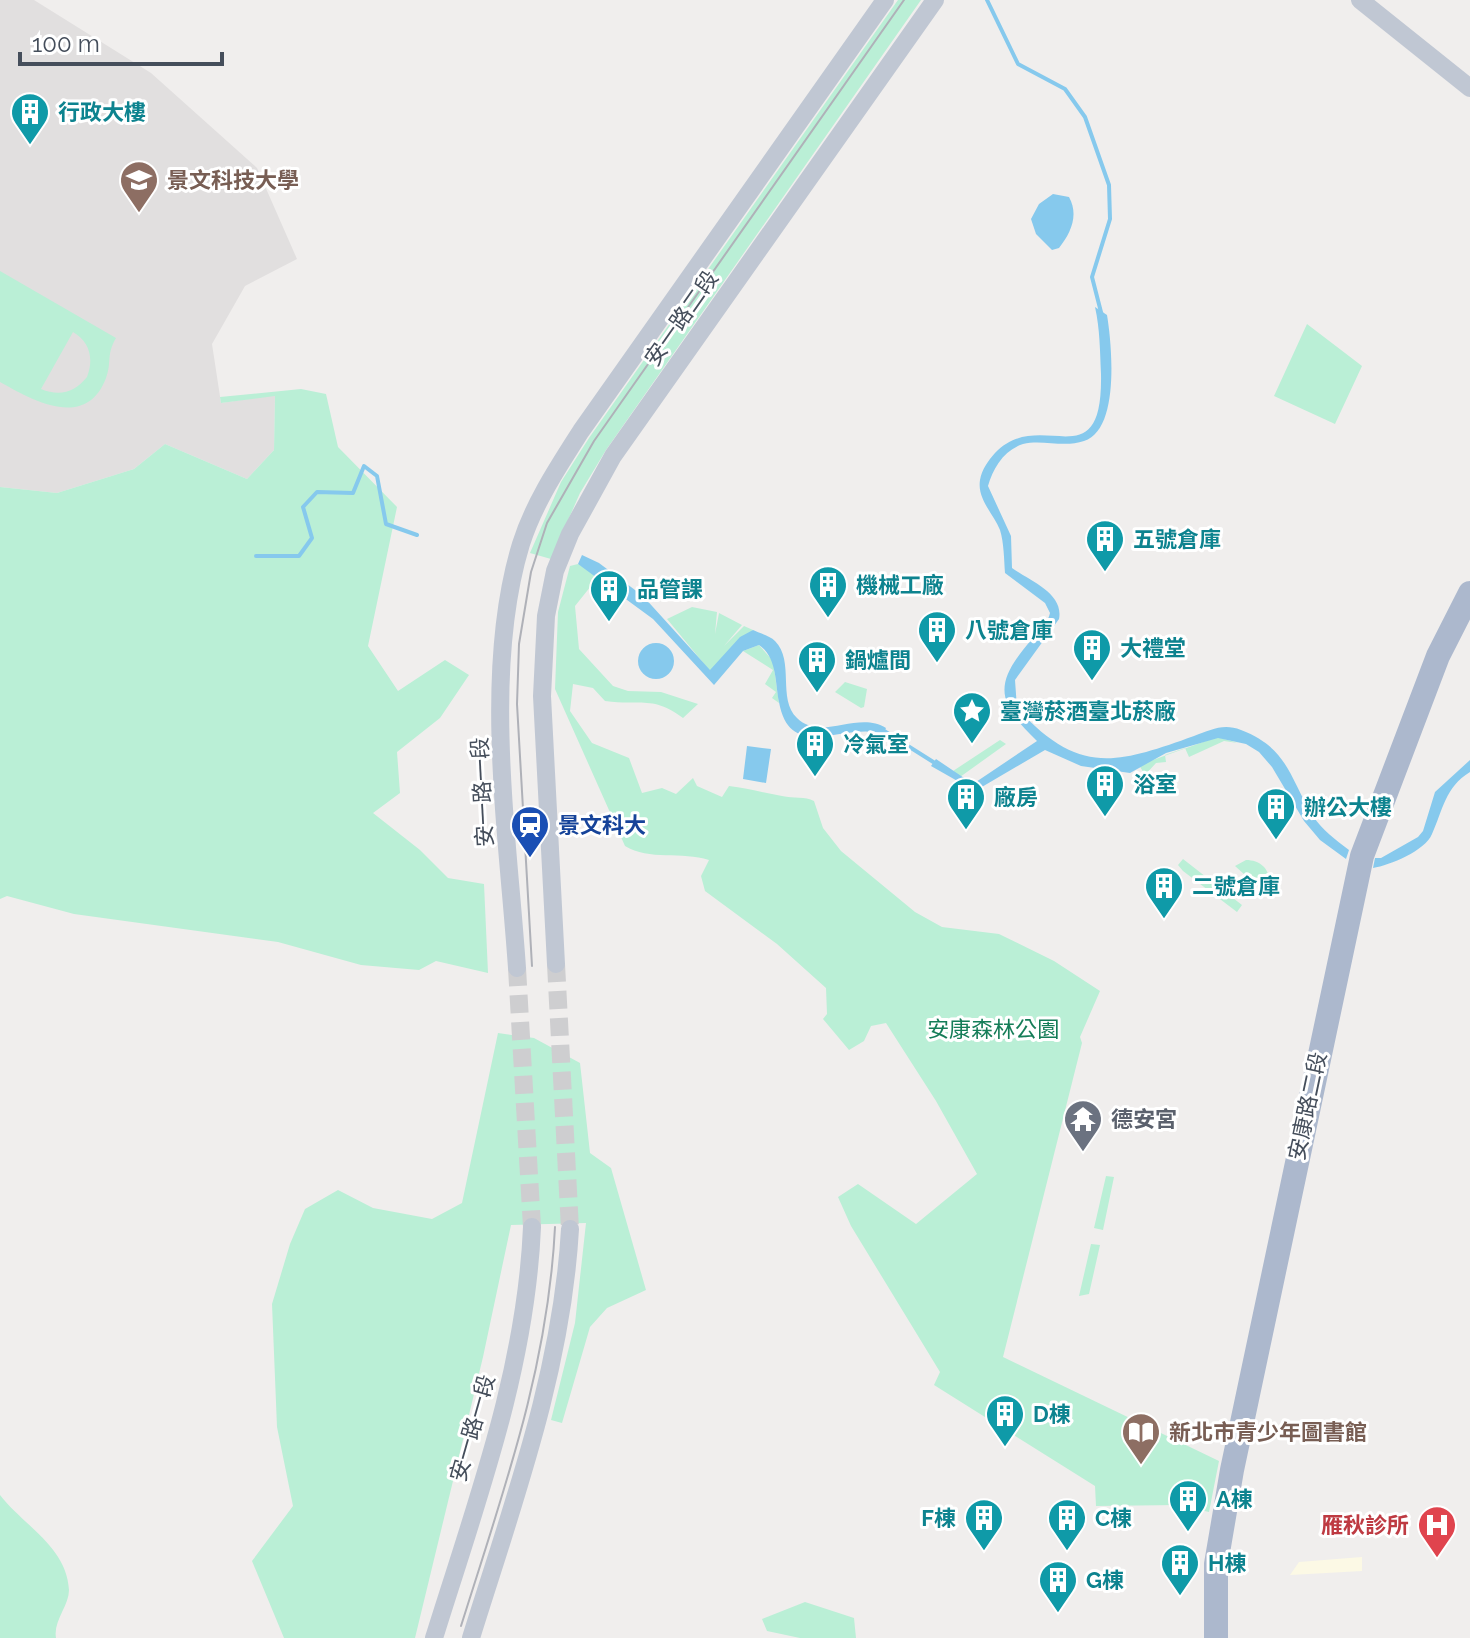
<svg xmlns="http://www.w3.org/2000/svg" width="1470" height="1638" font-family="Raleway,'Noto Sans TC',sans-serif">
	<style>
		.commercial { fill: #fcf9e5 }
		.education { fill: #e1dfdf }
		.green { fill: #baefd6; fill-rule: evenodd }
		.water { fill: #86c9ed }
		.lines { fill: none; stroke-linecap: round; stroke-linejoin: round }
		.stream { stroke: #86c9ed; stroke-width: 4 }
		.minor-tunnel { stroke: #ceced0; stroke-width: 18; stroke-dasharray: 18 9; stroke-linecap: butt }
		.minor { stroke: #c0c7d3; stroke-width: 18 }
		.major { stroke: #acb8cd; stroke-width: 24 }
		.tram { stroke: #afb1b8; stroke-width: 2 }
		.labels { text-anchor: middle; stroke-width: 6; stroke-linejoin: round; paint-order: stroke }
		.culture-label { font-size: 22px; font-weight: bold; fill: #0d838f; stroke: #fff; text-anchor: start }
		.education-label { font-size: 22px; font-weight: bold; fill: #785e54; stroke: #fff; text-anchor: start }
		.street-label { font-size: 22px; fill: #454e5b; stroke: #fff }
		.transit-label { font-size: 22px; font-weight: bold; fill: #164399; stroke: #fff; text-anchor: start }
		.park-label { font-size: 22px; fill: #157d58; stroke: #fff }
		.worship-label { font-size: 22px; font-weight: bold; fill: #5b616d; stroke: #fff; text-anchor: start }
		.health-label { font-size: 22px; font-weight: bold; fill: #be3a42; stroke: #fff; text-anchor: end }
	</style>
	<rect width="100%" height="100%" fill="#f0eeed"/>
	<!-- commercial -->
	<path class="commercial" d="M1362,1557v14l-72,4 9,-13z"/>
	<!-- education -->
	<path class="education" d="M0,0h34l117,73 106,95 40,91 -52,27 -33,58 9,59 54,-8 -1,55 -27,29 -82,-35 -31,25 -77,24 -57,-6z"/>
	<!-- green -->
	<path class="green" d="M898,0h23l-315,450 -26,43 -29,66 -21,-6 31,-71 28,-44z
		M0,271l116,67c-10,17 -4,24 -10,40 -20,53 -74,22 -106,4zM73,332c17,10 21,27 14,45 -12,15 -27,20 -46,12z
		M1307,324l55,42 -27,58 -61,-28z
		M301,389l25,5 12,53 59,60 -29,139 30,45 47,-31 24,15 -29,43 -43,34 3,41 -27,20 47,37 28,28 36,6 4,89 -52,-12 -17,9 -58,-5 -83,-23 -204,-28 -67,-18 -7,3v-412l57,6 77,-24 31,-25 82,35 27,-29 1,-54 -54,7 -1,-6z
		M578,564l21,12 -24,30 4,43 34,37 15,5 33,1 37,12 -15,14c-30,-23 -45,-12 -78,-17l-12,-13 -20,-4 -3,27 22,32 37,15 13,35 20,-5 14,6 17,-16 4,8 25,11 7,-11c18,2 35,7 53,10 12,3 23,0 32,5l9,27 18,23 74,61 27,15 57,7 55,27 46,30 -20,46 2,6 -79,314 216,104 -10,51 -31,-7 -82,1 -1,-20 -161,-101 6,-13 -89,-146 -13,-29 20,-13 58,40 61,-50 -41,-73 -50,-78 -15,3 -7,15 -15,9 -26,-31 4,-5 -1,-26 -49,-44 -72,-53 -4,-15 8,-16c-27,-9 -60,1 -84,-14l-70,-157 3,-77 12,-46z
		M692,607l25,5 -2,22 4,-21 23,12 -18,21 20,-20 9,4 -43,41 -43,-52z
		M759,645l14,16 6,42 -7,-5 4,-6 -11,-8 8,-14 -30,-19z
		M845,682l22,7 -3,18 -3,1 -26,-16z
		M1217,737l21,6 -14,-2 -35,16 -4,-9 -20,7 1,7 -10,1 -11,12 -6,-10z
		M1000,740l6,4 -46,33 -7,-6z
		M1183,859l59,46 -5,7 -54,-41 -5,-6z
		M1246,860c19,0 29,16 19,33l-30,-27z
		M498,1033l36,5 46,25 10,90 21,15 35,122 -39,18 -17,19 -28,96 -11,-3 24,-97 11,-100 -75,2 -28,132 -68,281h-131l-32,-77 41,-55 -16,-79 -5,-123 18,-60 15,-35 33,-19 35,18 59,11 30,-16z
		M1106,1176l8,1 -11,53 -9,-2z
		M1091,1244l9,1 -11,49 -10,2z
		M0,1495c23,30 67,52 69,95 0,16 -16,31 -13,48h-56z
		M805,1602l49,16 2,20h-56l-33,-7 -5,-12z"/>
	<!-- water -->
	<path class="water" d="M1053,194l16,3c10,18 2,36 -10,51l-7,2 -16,-16 -5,-15 8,-15z
		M1095,307l12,8c5,30 13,115 -23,126 -20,7 -42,-2 -61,3 -19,6 -30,24 -35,42l23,50 1,32c18,13 52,25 47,51l-44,61 2,28c62,68 99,56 177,28 17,-6 29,-13 47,-6 47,18 48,47 72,86 9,14 23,24 36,34l-3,9 -26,-19 -16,-19 -32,-54 -13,-15 -13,-8 -28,-6 -52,15 -36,20 -49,-7 -36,-16 -70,41 -44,-25 5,-7 37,25 64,-43c-42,-40 -43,-58 -5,-102 6,-8 16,-16 18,-26l-5,-10 -40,-30c-1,-14 -1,-30 -5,-43 -7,-17 -23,-31 -20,-50 2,-11 8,-19 15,-27 46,-48 108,30 106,-79 -1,-22 -1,-45 -6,-67z
		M582,555l17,8 44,33 67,74 30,-33 13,-7c6,3 17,6 22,11 20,20 2,58 22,77 24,24 61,-8 89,10l-3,6c-38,-13 -93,30 -104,-32 -4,-20 -2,-45 -20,-57l-16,6 -29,34 -61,-66 -75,-55z
		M638 661a18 18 0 1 1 36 0a18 18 0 1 1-36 0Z
		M747,746l24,3 -5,34 -23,-4z
		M1470,760v12c-25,15 -27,38 -38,62 -7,17 -42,31 -59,34l2,-10h6l37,-21 5,-6 12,-39z"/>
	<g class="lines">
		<!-- stream -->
		<path class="stream" d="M987,0l31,64 47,25 20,28 24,68 1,34 -18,58 10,39
			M256,556h43l13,-18 -9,-31 14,-15 36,1 11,-27 13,10 9,48 31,11
			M881,729l57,36"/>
		<!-- minor-tunnel -->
		<path class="minor-tunnel" d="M556,964l14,265
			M517,968l15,259"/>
		<!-- minor -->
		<path class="minor" d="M1360,0l110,88
			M556,964l-14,-268 4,-80 9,-45 15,-37 43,-78 322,-456
			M517,968c-9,-133 -35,-296 4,-424 13,-41 37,-77 60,-113l304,-431
			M434,1638c42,-135 92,-268 98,-411
			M471,1638c42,-135 91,-267 99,-409"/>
		<!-- major -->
		<path class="major" d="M1216,1638v-74l16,-94 130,-614 76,-200 32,-63"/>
		<!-- tram -->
		<path class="tram" d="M532,966l-15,-262 2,-60 12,-72 16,-49 47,-82 310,-441
			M461,1626c42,-134 87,-257 94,-399"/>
	</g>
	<!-- icons -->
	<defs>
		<symbol id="building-pin" viewBox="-11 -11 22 30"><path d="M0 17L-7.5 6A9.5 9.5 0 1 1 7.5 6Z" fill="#0f9aa8" stroke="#fff"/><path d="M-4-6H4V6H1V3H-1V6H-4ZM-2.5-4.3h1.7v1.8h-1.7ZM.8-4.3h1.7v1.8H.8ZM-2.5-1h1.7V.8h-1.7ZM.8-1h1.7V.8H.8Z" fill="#fff"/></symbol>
		<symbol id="university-pin" viewBox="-11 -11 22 30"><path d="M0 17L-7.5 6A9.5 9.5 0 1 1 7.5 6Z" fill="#8d6e63" stroke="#fff"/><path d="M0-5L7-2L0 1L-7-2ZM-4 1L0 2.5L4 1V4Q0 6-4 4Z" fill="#fff"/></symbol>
		<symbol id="sight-pin" viewBox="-11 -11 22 30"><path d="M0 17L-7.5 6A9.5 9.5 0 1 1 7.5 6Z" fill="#0f9aa8" stroke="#fff"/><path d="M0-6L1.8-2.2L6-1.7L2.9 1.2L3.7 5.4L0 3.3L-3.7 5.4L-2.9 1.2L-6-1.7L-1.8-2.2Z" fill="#fff"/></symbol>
		<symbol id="station-pin" viewBox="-11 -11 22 30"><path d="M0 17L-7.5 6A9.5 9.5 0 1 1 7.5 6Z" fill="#1a4fb4" stroke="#fff"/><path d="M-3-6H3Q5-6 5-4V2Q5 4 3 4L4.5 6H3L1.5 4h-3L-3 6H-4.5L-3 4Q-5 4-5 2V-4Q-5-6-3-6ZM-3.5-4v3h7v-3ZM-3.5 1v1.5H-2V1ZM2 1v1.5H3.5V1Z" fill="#fff"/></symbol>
		<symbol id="temple-pin" viewBox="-11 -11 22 30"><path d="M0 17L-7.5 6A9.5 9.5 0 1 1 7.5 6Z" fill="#6b7280" stroke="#fff"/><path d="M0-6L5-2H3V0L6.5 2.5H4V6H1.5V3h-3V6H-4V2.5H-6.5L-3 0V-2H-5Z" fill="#fff"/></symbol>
		<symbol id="library-pin" viewBox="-11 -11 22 30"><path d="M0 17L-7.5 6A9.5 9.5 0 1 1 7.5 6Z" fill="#8d6e63" stroke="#fff"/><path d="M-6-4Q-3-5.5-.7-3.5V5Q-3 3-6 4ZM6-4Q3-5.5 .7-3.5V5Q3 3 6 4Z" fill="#fff"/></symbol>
		<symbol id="hospital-pin" viewBox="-11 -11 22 30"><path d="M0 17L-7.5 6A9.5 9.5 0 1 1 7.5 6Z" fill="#e0444e" stroke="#fff"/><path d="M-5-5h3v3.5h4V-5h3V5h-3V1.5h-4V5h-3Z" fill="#fff"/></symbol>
	</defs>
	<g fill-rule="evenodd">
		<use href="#building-pin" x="8" y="90" width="44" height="60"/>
		<use href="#university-pin" x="117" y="158" width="44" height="60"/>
		<use href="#building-pin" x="1083" y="517" width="44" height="60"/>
		<use href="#building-pin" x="806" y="563" width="44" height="60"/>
		<use href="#building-pin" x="587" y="567" width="44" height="60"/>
		<use href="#building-pin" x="915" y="608" width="44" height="60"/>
		<use href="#building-pin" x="1070" y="626" width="44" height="60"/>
		<use href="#building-pin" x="795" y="638" width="44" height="60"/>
		<use href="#sight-pin" x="950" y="689" width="44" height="60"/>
		<use href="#building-pin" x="793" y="722" width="44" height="60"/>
		<use href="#building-pin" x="1083" y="762" width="44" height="60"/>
		<use href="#building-pin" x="944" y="775" width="44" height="60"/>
		<use href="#building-pin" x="1254" y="785" width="44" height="60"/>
		<use href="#station-pin" x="508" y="803" width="44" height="60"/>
		<use href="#building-pin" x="1142" y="864" width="44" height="60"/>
		<use href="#temple-pin" x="1061" y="1097" width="44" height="60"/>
		<use href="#building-pin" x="983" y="1392" width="44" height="60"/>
		<use href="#library-pin" x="1119" y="1410" width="44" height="60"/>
		<use href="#building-pin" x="1166" y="1477" width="44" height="60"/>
		<use href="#building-pin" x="962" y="1496" width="44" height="60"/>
		<use href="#building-pin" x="1045" y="1496" width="44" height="60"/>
		<use href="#hospital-pin" x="1415" y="1503" width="44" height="60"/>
		<use href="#building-pin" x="1158" y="1541" width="44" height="60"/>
		<use href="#building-pin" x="1036" y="1558" width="44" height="60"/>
	</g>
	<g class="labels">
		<!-- culture labels -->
		<g class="culture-label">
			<text x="58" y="120">行政大樓</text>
			<text x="1133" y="547">五號倉庫</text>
			<text x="856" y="593">機械工廠</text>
			<text x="637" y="597">品管課</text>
			<text x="965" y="638">八號倉庫</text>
			<text x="1120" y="656">大禮堂</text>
			<text x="845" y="668">鍋爐間</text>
			<text x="1000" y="719">臺灣菸酒臺北菸廠</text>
			<text x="843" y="752">冷氣室</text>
			<text x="1133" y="792">浴室</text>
			<text x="994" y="805">廠房</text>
			<text x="1304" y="815">辦公大樓</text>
			<text x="1192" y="894">二號倉庫</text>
			<text x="1033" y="1422">D棟</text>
			<text x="1216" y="1507">A棟</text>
			<text x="956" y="1526" text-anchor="end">F棟</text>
			<text x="1095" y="1526">C棟</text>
			<text x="1208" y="1571">H棟</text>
			<text x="1086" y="1588">G棟</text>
		</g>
		<!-- education labels -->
		<g class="education-label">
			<text x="167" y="188">景文科技大學</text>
			<text x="1169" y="1440">新北市青少年圖書館</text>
		</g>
		<!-- street labels -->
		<g class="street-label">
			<text transform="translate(681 318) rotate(-55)" y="8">安一路二段</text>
			<text transform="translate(482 792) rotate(-93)" y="8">安一路一段</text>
			<text transform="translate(1307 1106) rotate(-78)" y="8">安康路二段</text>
			<text transform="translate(472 1428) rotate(-74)" y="8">安一路一段</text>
		</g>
		<!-- transit labels -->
		<g class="transit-label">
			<text x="558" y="833">景文科大</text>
		</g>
		<!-- park labels -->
		<g class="park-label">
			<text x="993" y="1037">安康森林公園</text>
		</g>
		<!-- worship labels -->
		<g class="worship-label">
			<text x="1111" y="1127">德安宮</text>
		</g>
		<!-- health labels -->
		<g class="health-label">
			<text x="1409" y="1533">雁秋診所</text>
		</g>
	</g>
	<!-- scale -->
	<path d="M20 52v12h202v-12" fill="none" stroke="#454e5b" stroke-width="4"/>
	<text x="32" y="52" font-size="24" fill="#454e5b" stroke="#ffffff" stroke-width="6" paint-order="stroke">100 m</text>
</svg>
